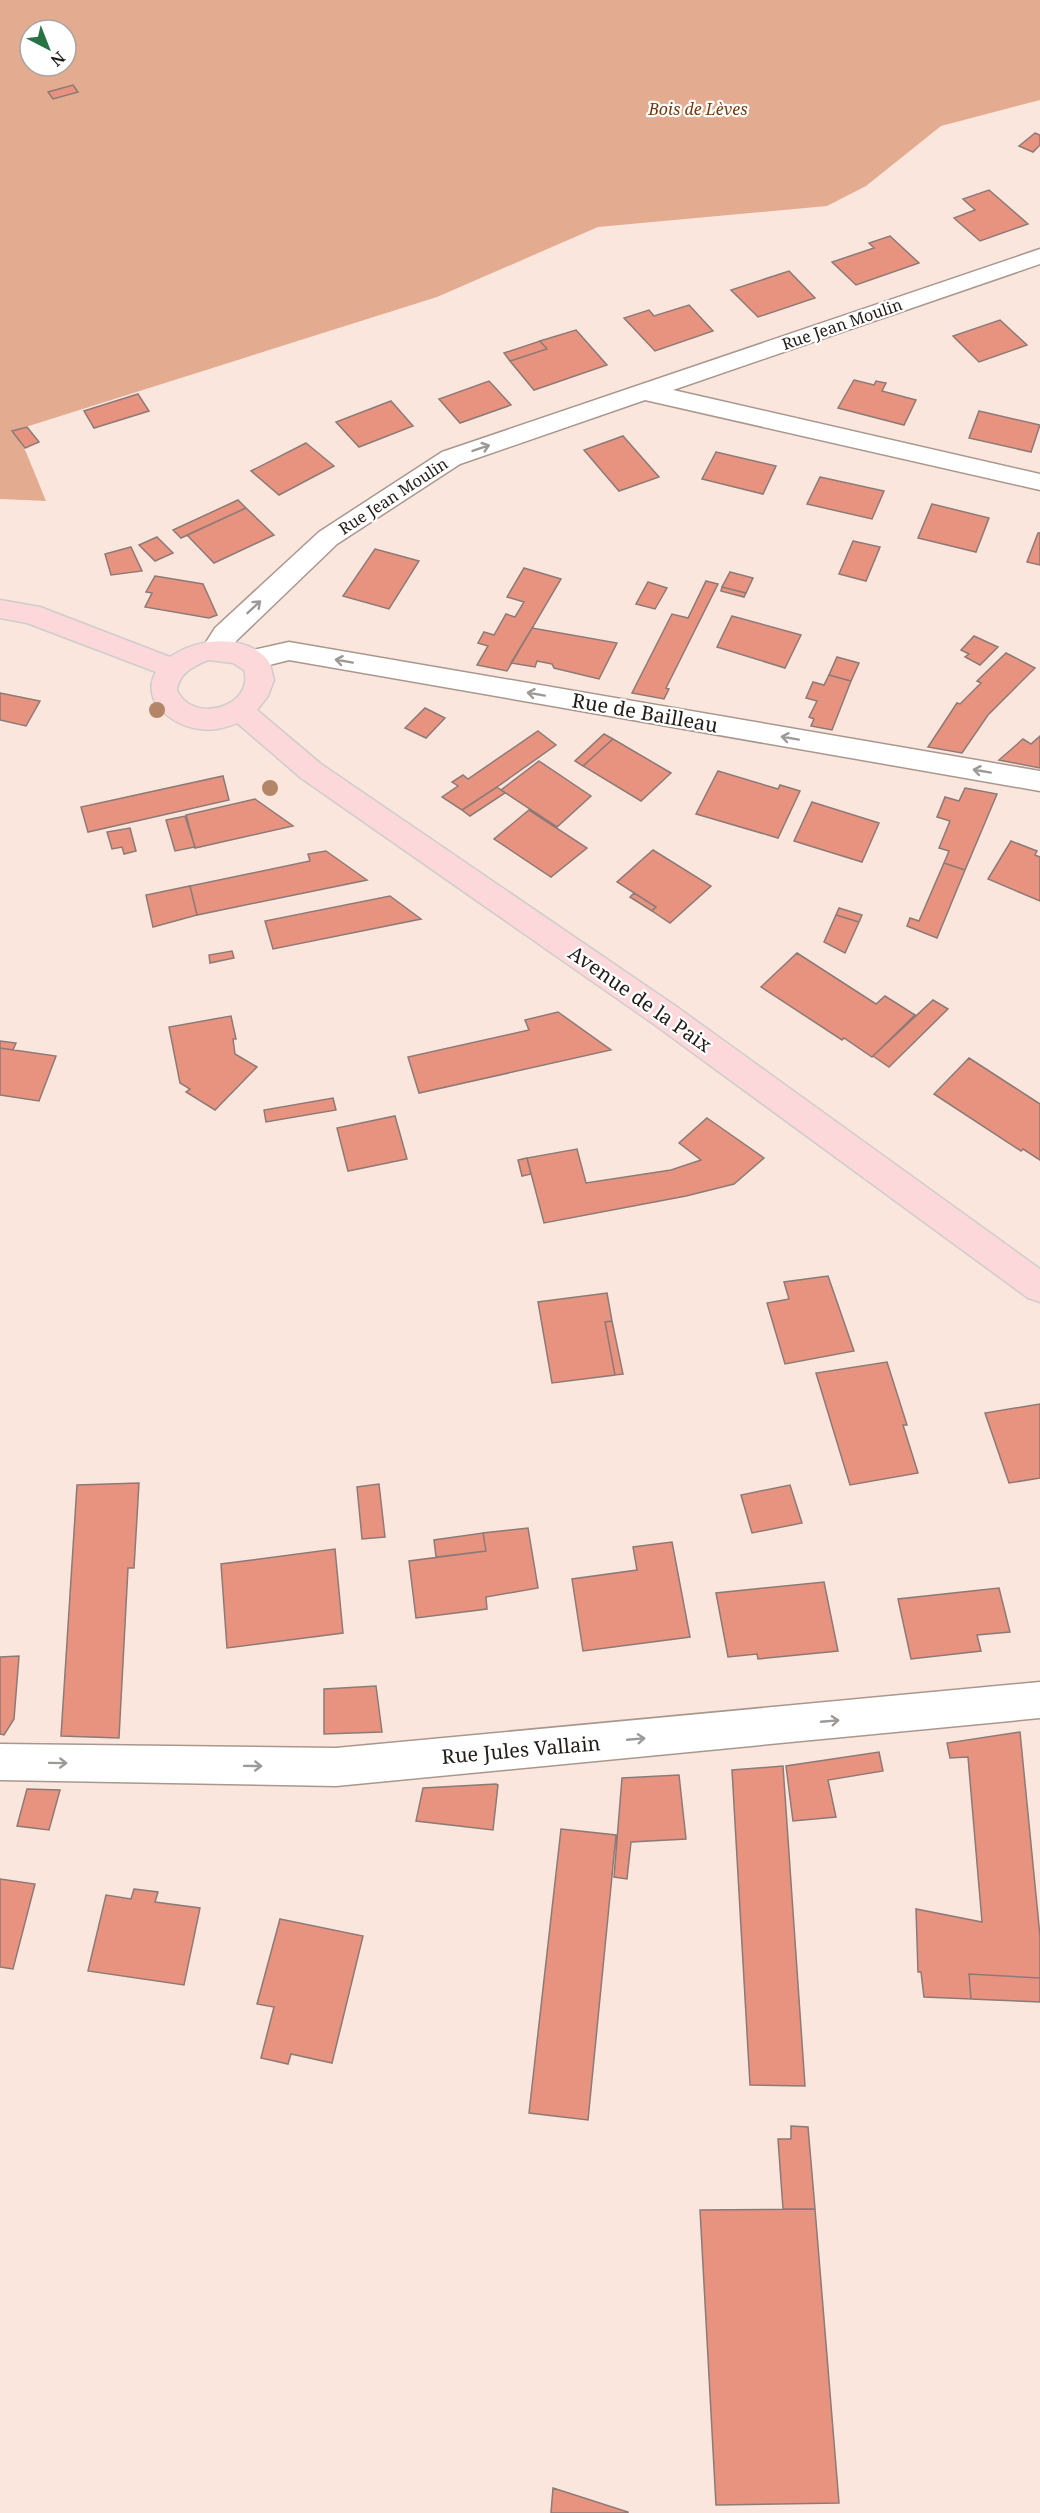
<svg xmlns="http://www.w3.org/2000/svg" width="1040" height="2513" font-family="'Noto Serif',serif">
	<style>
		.green { fill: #e3ac90; fill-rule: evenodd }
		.building { fill: #e79380; stroke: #8d7a76; stroke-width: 1.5 }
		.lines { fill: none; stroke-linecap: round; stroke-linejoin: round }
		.minor-casing { stroke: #a9978e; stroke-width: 3 }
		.major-casing { stroke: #cecdcc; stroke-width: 3 }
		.minor { fill: #fff; fill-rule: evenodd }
		.major { fill: #fdd8db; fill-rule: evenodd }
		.tree { fill: #b48567 }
		.oneway { stroke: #9c9997 }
		.labels { text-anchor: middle; stroke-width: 4.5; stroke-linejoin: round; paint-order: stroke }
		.far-park-label { font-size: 16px; font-style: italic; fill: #7a3607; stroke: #fff }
		.far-street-label { font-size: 16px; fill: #221c18; stroke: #fff }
		.street-label { font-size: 20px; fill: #221c18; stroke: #fff }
	</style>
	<rect width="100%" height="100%" fill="#fae6dd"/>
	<!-- green -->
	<path class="green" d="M0,0h1040v100l-99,26 -75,60 -39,20 -229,21 -161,70 -424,134 13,21 20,49 -46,-2zM30,30h36v36h-36z"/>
	<!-- building -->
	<path class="building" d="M73,85l5,7 -25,7 -5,-7z
		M1035,133l5,2v10l-7,7 -14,-6z
		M989,190l39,34 -48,17 -26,-23 21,-8 -12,-11z
		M890,236l29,27 -63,22 -24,-23 42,-14 -5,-5z
		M789,271l26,27 -57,19 -27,-27z
		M689,305l24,26 -58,20 -31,-33 25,-8 5,6z
		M1000,320l27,25 -48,17 -26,-26z
		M576,330l31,35 -73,25 -24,-29 37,-12 -7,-8z
		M540,341l7,8 -37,12 -6,-8z
		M854,380l20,5 2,-4 10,2 -4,8 34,9 -12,25 -66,-17z
		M489,381l22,24 -51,18 -21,-24z
		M138,394l11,17 -55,17 -10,-17z
		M391,401l22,25 -54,21 -23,-25z
		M979,411l61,14 -9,27 -62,-14z
		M27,427l12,15 -14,6 -13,-17z
		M623,436l36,41 -40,14 -35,-41z
		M306,443l28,23 -55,29 -28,-24z
		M716,452l60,14 -13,28 -61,-15z
		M820,477l64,14 -12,28 -65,-15z
		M238,500l8,8 -65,30 -8,-8z
		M932,504l57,14 -13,34 -58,-14z
		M246,508l28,27 -60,28 -27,-28z
		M1038,533h2v32l-13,-3z
		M157,537l16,16 -18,8 -16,-16z
		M853,541l27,6 -14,34 -27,-7z
		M131,547l11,24 -31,4 -6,-21z
		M375,549l44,12 -30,48 -46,-13z
		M524,568l37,11 -54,92 -30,-6 11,-19 -10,-3 6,-11 10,3 12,-21 9,3 9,-15 -17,-5z
		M730,572l23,6 -7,15 -24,-6z
		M155,576l48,8 14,31 -8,3 -64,-11 7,-14 -6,-1z
		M706,581l12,3 -52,104 3,1 -5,10 -32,-6 40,-79 16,4z
		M648,582l19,6 -12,21 -19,-5z
		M722,587l24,6 -2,4 -23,-6z
		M732,616l69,19 -16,33 -68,-21z
		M532,628l85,15 -18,36 -45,-11 -2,-4 -15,-3 -2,6 -24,-4z
		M974,636l24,11 -18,18 -15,-8 4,-3 -8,-4z
		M1006,653l29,15 -47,47 -26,38 -34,-6 29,-44 3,1 21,-21 -4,-2z
		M837,657l22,6 -8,18 -22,-6z
		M829,675l22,6 -19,49 -21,-4 3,-7 -5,-2 8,-16 -11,-3 7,-16 11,3z
		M0,693l40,8 -14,25 -26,-6z
		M425,708l20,10 -19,20 -21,-10z
		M538,731l18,14 -59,42 -35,23 -20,-13 16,-11 -6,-4 11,-7 5,4z
		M604,734l9,5 -30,27 -8,-5z
		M1040,736v32l-41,-8 24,-21 8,5z
		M613,739l58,34 -30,28 -58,-35z
		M539,761l52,35 -34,31 -56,-37z
		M718,771l60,18 2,-4 20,6 -22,47 -82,-24z
		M223,776l6,24 -141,32 -7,-25z
		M497,787l8,6 -35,23 -8,-6z
		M965,788l32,6 -32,76 -21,-7 5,-12 -10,-3 11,-27 -13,-4 8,-20 14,4z
		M255,799l38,27 -98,22 -9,-33z
		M812,802l67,21 -17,39 -68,-21z
		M529,810l58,38 -36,29 -57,-38z
		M185,816l10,31 -20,4 -9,-31z
		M130,828l6,23 -12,3 -2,-7 -10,2 -5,-17z
		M1011,841l26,10 -2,4 5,2v44l-52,-22z
		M653,850l58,36 -41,37 -18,-12 4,-4 -39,-25z
		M326,851l41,29 -170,35 -7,-29 120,-25 -2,-7z
		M944,863l21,7 -28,68 -30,-12 3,-8 9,3z
		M190,886l7,29 -44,12 -7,-32z
		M634,893l22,14 -4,4 -22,-14z
		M390,896l31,23 -148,30 -8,-28z
		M839,908l23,7 -3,7 -23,-7z
		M836,915l23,7 -14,31 -21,-11z
		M232,951l2,7 -24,5 -1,-8z
		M797,953l79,51 9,-8 30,19 -43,42 -28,-19 -2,2 -81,-53z
		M933,1000l15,9 -59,58 -16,-11z
		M558,1012l53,38 -192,43 -11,-36 121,-27 -4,-10z
		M231,1016l5,23h-3l2,15 22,13 -42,43 -29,-18 4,-3 -10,-6 -11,-56z
		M0,1041l16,2 -3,7 -13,-2z
		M0,1048l56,8 -17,45 -39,-6z
		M969,1058l71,46v56l-17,-11 -2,2 -87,-57z
		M333,1098l3,12 -70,12 -2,-12z
		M395,1116l12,43 -59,12 -11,-43z
		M707,1118l57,40 -30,26 -48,12 -142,27 -17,-65 50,-9 9,34 85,-13 30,-10 -22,-17z
		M527,1158l4,16 -9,2 -4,-16z
		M828,1276l26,75 -69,13 -18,-61 22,-4 -5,-17z
		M607,1293l5,28 -7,1 10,53 -63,8 -14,-81z
		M612,1321l11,53 -8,1 -10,-53z
		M887,1362l20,63h-4l15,48 -68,12 -34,-112z
		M1040,1404v74l-31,5 -24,-70z
		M139,1483l-5,85h-6l-9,170 -58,-2 16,-251z
		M379,1484l6,53 -23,2 -5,-52z
		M790,1485l12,38 -50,10 -11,-38z
		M528,1528l10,60 -52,9 1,12 -71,9 -7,-57 77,-10 -3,-18z
		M483,1533l3,18 -50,6 -2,-17z
		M672,1542l18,95 -107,14 -11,-72 65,-9 -4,-23z
		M335,1549l8,84 -116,15 -6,-84z
		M824,1582l14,69 -80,8 -1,-5 -29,3 -12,-64z
		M999,1588l11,44 -33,3 4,16 -70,8 -13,-60z
		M19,1656l-5,63 -10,16 -4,-1v-77z
		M376,1686l6,46 -58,2v-45z
		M1020,1732l20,204v42l-71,-4 2,25 -47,-2 -3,-25h-3l-2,-63 66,13 -14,-165 -18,1 -3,-15z
		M879,1752l4,19 -55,9 8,37 -43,4 -7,-55z
		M783,1766l22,320 -55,-1 -18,-315z
		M679,1775l7,64 -55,3 -4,37 -13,-2 8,-99z
		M496,1784l2,1 -5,45 -77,-9 7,-33z
		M27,1789l33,1 -11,40 -32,-4z
		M561,1829l55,6 -28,285 -59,-7z
		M0,1879l35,5 -22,85 -13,-2z
		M134,1889l24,3 -3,10 45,6 -16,77 -96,-14 18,-76 25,4z
		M280,1919l83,17 -31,127 -41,-9 -3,10 -27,-6 13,-51 -17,-3z
		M969,1974l71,4v24l-69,-3z
		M791,2126l17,1 7,82h-32l-5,-70h13z
		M815,2209l24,294 -123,2 -16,-295z
		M553,2488l75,24v1h-77z"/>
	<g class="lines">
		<defs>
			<path id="minor" d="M1040,249v15l-367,126 367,84v16l-395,-90 -185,64 -123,80 -102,98 -10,15 -10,2 -10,-2 -4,-7 14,-22 104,-96 123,-80z
				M289,642l751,129v20l-751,-131 -39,10 -10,-3 -4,-7 4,-7z
				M1040,1682v36l-704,68 -336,-6v-36l336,4z"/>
			<path id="major" d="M0,600l40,7 130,50c26,-18 71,-24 96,1 5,5 6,15 8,22l-6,16 -11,14 64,54 356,243 363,262v33l-12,-4 -373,-273 -354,-247 -64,-55c-11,5 -25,8 -37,6 -27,-3 -61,-28 -44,-57l-129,-49 -27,-5zM208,660l25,3 11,7c11,37 -52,55 -67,20 2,-17 17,-24 31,-30z"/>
		</defs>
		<!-- minor casing -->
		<use href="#minor" class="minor-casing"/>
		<!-- major casing -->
		<use href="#major" class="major-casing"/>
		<!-- minor -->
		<use href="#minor" class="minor"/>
		<!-- major -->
		<use href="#major" class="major"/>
	</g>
	<!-- trees -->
	<g class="tree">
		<circle cx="157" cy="710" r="8"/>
		<circle cx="270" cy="788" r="8"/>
	</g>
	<!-- one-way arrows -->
	<defs><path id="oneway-shaft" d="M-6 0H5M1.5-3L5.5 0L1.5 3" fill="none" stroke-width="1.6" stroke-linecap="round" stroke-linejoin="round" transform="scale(1.5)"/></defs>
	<g class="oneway">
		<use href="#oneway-shaft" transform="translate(481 448) rotate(-19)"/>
		<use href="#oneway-shaft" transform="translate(254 607) rotate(-43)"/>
		<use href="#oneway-shaft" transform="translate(344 661) rotate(-170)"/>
		<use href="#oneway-shaft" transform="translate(536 694) rotate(-170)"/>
		<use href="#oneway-shaft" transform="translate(790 738) rotate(-170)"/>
		<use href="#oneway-shaft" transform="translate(982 771) rotate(-170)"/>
		<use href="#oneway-shaft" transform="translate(830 1721) rotate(-5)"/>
		<use href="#oneway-shaft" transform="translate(636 1739) rotate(-5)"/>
		<use href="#oneway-shaft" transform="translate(58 1763) rotate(1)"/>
		<use href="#oneway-shaft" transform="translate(253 1766) rotate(1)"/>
	</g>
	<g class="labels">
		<!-- far-park labels -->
		<g class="far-park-label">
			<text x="698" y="115">Bois de Lèves</text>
		</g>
		<!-- far-street labels -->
		<g class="far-street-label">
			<text transform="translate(842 324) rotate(-19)" y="6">Rue Jean Moulin</text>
			<text transform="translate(393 496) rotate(-33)" y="6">Rue Jean Moulin</text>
		</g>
		<!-- street labels -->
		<g class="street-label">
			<text transform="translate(645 713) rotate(10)" y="7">Rue de Bailleau</text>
			<text transform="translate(640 999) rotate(35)" y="7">Avenue de la Paix</text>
			<text transform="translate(521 1750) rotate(-5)" y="7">Rue Jules Vallain</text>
		</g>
	</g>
	<!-- north arrow -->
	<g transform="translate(48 48) rotate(138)"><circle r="28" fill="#ffffff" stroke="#a7a4a3" stroke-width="1.5"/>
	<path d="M0-4.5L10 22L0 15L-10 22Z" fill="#277343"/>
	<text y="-9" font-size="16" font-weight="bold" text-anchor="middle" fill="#221c18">N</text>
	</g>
</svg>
